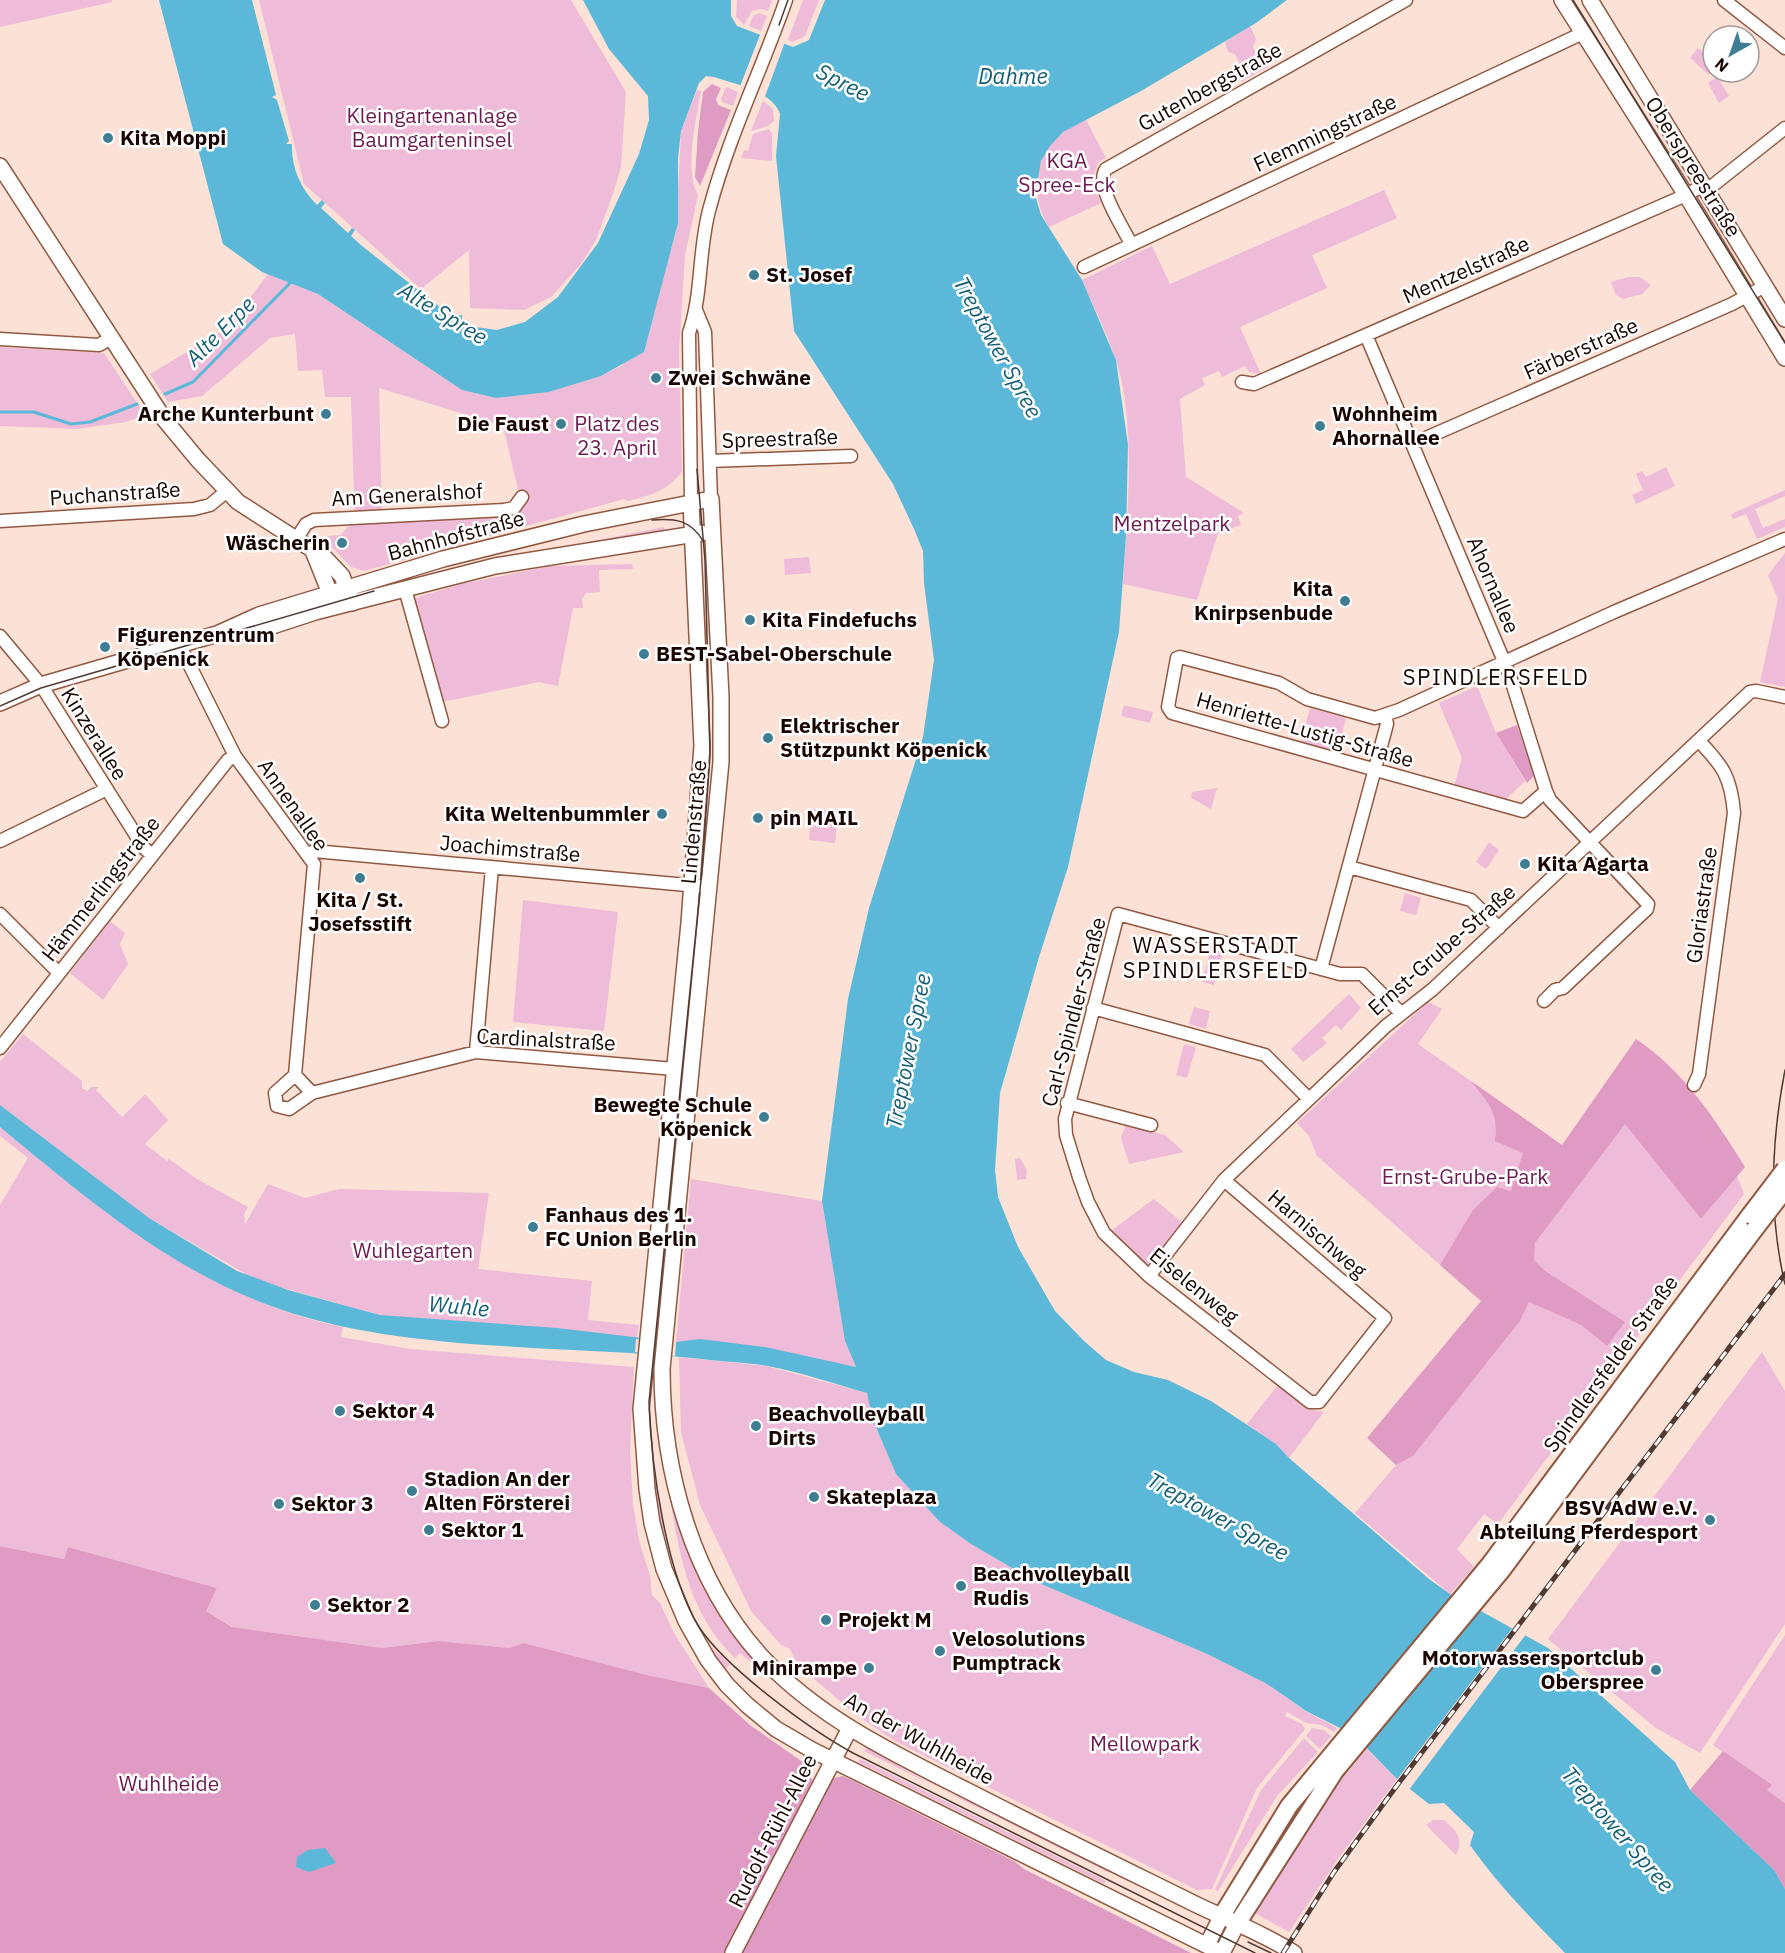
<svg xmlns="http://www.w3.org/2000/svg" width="1785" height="1953" font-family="'IBM Plex Sans',sans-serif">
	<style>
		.green { fill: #eebbd9; fill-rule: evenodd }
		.forest { fill: #e09bc5 }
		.water { fill: #5bb8d8 }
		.pier { fill: #fbe1d6 }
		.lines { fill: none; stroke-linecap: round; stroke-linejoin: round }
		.stream { stroke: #5bb8d8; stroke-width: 3 }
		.minor-casing { stroke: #915942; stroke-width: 15 }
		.major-casing { stroke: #915942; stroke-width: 18 }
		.highway-casing { stroke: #915942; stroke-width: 20 }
		.minor { stroke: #fff; stroke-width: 12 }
		.major { stroke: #fff; stroke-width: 15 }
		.highway { stroke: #fff; stroke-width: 16 }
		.tram { stroke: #503b34; stroke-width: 1.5 }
		.rail-casing { stroke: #503b34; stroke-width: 5 }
		.rail { stroke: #fff; stroke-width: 3; stroke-dasharray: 9; stroke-linecap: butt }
		.highway-bridge-casing { stroke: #915942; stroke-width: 20; stroke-linecap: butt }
		.highway-bridge { stroke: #fff; stroke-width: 16 }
		.poi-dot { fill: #3f7d92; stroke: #fff; stroke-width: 2 }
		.labels { text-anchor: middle; stroke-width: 5; stroke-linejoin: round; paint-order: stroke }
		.street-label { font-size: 21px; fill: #1a0601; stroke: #fff }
		.park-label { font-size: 21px; fill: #6b1b52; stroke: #fff }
		.poi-label { font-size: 21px; font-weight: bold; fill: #1a0601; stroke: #fff; text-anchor: start }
		.water-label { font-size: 22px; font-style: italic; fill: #156076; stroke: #fff }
		.neighbourhood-label { font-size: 22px; letter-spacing: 1.5px; fill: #1a0601; stroke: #fff }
	</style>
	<rect width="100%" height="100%" fill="#fbe1d6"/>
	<!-- green -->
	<path class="green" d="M0,0h112v2l-112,25z
		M259,0h312l55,92 -5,75 -8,27 -17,46 -15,24 -30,33 -27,13 -54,-2 -1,-58 -48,39 -117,-105z
		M737,0h35l-4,11 -7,-2 -9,2 -8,14 -8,-8z
		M803,0h16l-14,36 -12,6 -5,-2z
		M759,13l8,3 -6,15 -12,-5 4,-10z
		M1250,26l6,13 -3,8 7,16 9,3 -28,16 3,-10 -9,-18 -7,-2 -3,-10z
		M1698,48l15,13v9l-4,5 -19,-17z
		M1717,77l12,19 -10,7 -11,-20z
		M726,87l12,5 -5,14 -11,-4 -1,-3z
		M697,90l4,1c-5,28 -17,80 -3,104l-13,60 -6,95 3,121c-13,20 -32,24 -54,30l-4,-2 -260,72 -13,-4 -25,-26 2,-5 13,-1 7,-9 7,-1 -4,-128h-26l-3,-27 -24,1 -3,-37 -25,4 -68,58 -34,6 -18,-28 77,-46 41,-54 50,20 144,96 34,8 53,-6 52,-16 22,-11 43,-98 10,-35 5,-101zM379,388l124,38 19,81 -140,11z
		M763,101l10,8 1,12 -6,5 -17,5z
		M1086,120l20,38 -8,4 -6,22 9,19 -52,24c-19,-30 -16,-69 12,-93 7,-6 17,-10 25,-14z
		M769,129l3,5v27l-31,-3 3,-8 4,1 5,-17z
		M1384,190l13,28 -85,37 15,33 -87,39 21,47 -12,-2 -4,-6 -23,11 -3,-6 -17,7 3,7 -25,14 6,78 58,36 -6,3 3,9 -23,8 -21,67 -74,-16c4,-67 14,-160 -7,-224 -9,-27 -23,-54 -34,-80l70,-34 18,38z
		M1628,277h12l11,8 -9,9 -19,5 -7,-4 -5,-13z
		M0,347l104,6 41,62 -19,7 -50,7 -76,-3z
		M1666,467l9,19 -39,18 -4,-9 11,-5 -7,-16 6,-3 4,6z
		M1785,490v6l-30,13 8,19 22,-9v8l-28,12 -11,-25 -13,5 -2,-5z
		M664,527v3l-177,32z
		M1785,553v134l-25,-5 18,-83 -10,-24z
		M809,557l2,16 -26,2 -1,-16z
		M632,564l1,5 -34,1 1,22 -14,1 -4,6 1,9h-10l-15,78 -19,-4 -97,20 -30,-103 49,-15 90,-18z
		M1477,686l19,47 29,48 -20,19 -51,-14 8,-28 -23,-55z
		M1124,705l29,7 -3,11 -29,-7z
		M1310,708l36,10 -9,34 -36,-11z
		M1217,788l-6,21 -20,-11 1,-6z
		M812,809l26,2 -3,32 -26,-3z
		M1489,842l10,8 -13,19 -10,-7z
		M1405,893l16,5 -5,17 -16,-4z
		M523,900l95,12 -14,119 -91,-9z
		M110,921l15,12 -5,11 8,20 -25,36 -33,-27z
		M1211,949l12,3 -9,33 -12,-3z
		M1349,994l12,14 -20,22 -5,-5 -14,13 5,5 -24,19 -12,-13z
		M1428,1002l14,7 -24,35 144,101 -81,156 -164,-145 -8,-20 -12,-13z
		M1194,1007l16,4 -4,18 -17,-5z
		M23,1034l59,47v7l5,3 5,-4h7l-3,3 26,27 23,-23 23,26 -23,24 22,17 2,-2 28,20 51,28 -4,7 1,10 23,-40 37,14 34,-9 150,4 -11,76 114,12 -4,39 51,5 -3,14 -256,-24 -122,-34 -109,-63 -149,-113v-43z
		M1184,1044l12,3 -9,31 -11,-3z
		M1625,1123l76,96 36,-43 7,18 -246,330 -14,-10 -27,35 17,18 -24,27 -95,-81 41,-48 17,-9 107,-135 9,-19 52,23 26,21 -73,-86 1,-17z
		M1126,1124l39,11 19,17 -55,12 -8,-26z
		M0,1127c101,84 209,174 343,200l-2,10 69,12 224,18 -4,84 3,53 6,36 11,36 2,19 8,8 14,30 35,55 -62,-13 -123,-32 -15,5 -71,-7 -56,7 -149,-21 -27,-16 11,-23 -149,-41 -4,12 -64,-13v-341l28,-47 -28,-22z
		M1020,1158l7,12 -1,9 -9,1 -2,-21z
		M691,1179l131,22 23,140 11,26 -180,-25z
		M1154,1199l29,24 -31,40 -6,1 -34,-34z
		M1762,1352l23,39v233l-85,129 -44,-25 -108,-89z
		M679,1357l87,9 101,27 5,25 24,56 44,48 31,22 63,37 171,72 62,31 38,27 32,17 -3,4 -12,-7 -16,-2 -19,-11 -2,4 17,8 3,5 -48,59 -45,101 -15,1 -302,-149 -40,-27 -57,-49 -9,-17 -8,-3 -30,-34 -51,-106 -19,-73z
		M647,1363l2,82 23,128 26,54 12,19 20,18 -6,8c-67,-89 -85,-201 -77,-309z
		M1278,1385l31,24 15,3 -35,46 -13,-14 -29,-20z
		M667,1482l18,57 19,41 102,127 -66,-54 -5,5c-50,-48 -56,-110 -68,-176z
		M1785,1635v168l-18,-13 4,-5 -58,-40z
		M1312,1728l12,2 7,6 -11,13 -14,-13z
		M1304,1738l14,14 -41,44 -59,95 -3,-1 46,-100z
		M867,1747c36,21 74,47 115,57l130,65 -2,4 -246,-122z
		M1367,1749l30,30 -57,77 -51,76 -36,-20 91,-140 3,1z
		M860,1759l246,122 -2,3 -246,-122z
		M1327,1767l-84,140 -4,-2z
		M1433,1820h11c13,12 20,18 12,35l-30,-30z"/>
	<!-- forest -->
	<path class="forest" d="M712,84l9,4 -5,11 2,6 13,5 -31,76 -5,-9 3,-46 5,-39z
		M1517,725l17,51 -7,7 -31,-50z
		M1636,1039c48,32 79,80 109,128l-44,52 -76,-95 -90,119 -1,17 11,11 80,51 -18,24 -26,-21 -52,-23 -9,19 -107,135 -17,9 -29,-27 114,-137 -41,-36 33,-55 24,-23 14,4 12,-38 -28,-12c4,-29 -7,-38 -24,-60l91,64z
		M0,1546l64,13 4,-12 149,41 -11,23 26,16 150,21 56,-7 71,7 15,-5 123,32 62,13 41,37 57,40 3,12 3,3 -85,173h-728z
		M1723,1751l49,34 -5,5 18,13v86l-11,-19 -84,-80z
		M843,1776l171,85 10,8 167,84h-451l85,-163 8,-12z"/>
	<!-- water -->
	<path class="water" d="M159,0h93l24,95 -4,2 5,3 12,41 -3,3h6c-1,24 9,45 25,61l5,-5 3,3 -4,5 27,25 4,-5 3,2 -4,6 11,10 88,69 8,5 1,-5h3v8l6,3 29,4 28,-8 33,-25 40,-54 41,-89 10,-34 -1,-24 -39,-47 -26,-49h148v16l6,10 56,21 16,-7 16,-40h462l-31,23 -115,68 -78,41 -13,14 -9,15 -6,34 6,20 41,65 34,80 12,85 -2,91 -7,96 -51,235 -29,90 -39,136 -5,77 3,27 20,50 37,64 29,30 22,19 28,12 34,8 43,21 65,43 13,14 140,121 21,15 98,54 127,114 15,28 84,80 11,19v64h-220c-34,-35 -67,-68 -95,-108l4,-13 -30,-29 -15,1 -32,-25 -43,-44 -48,-24 -39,-27 -62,-31 -171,-72 -63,-37 -31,-22 -44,-48 -24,-56 -5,-25c-33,-9 -66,-21 -100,-27 -21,-4 -43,-4 -65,-7 -142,-16 -305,-4 -439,-56 -99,-38 -182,-109 -263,-176v-22l149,113 88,53 51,19 92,25 177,13 119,14 24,-3 65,8 91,20 -11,-26 -23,-140 26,-202 21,-91 54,-171 11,-77 -10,-77 -1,-32 -9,-22 -21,-45 -99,-153 -18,-175 4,-42c-7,-23 -46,-30 -66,-37l-8,-1 -7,7 -18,48 -3,27v65l-34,129 -43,24 -52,16 -53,6 -34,-8 -144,-96 -56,-22 -39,-28z
		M325,1848l11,15 -27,9 -13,-5 1,-10 11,-7z"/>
	<!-- pier -->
	<path class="pier" d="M761,32l24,10 -21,57 -25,-10z
		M636,1339l40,3 -1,14 -40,-4z
		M1514,1626l13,7 -119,158 -13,-9z"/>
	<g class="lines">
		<!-- stream -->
		<path class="stream" d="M165,394l28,-12 99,-101
			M0,412h34l37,12 19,-2 47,-18"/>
		<defs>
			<path id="minor" d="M1724,0l61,48
				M1707,190l78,-62
				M1131,244c-8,-17 -37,-59 -25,-75l300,-169
				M1084,267l499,-234
				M696,310l9,22 6,167
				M1366,335l143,338 37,118 4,9 98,104 -1,5 -84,79 -8,2 -11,11
				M0,339l99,6 12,-7
				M1242,382l12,2 432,-189 18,-10
				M1412,444l320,-140 33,-18
				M710,461l141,-5
				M691,502l-2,-169c14,-40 9,-85 21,-126 19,-71 52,-138 76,-207
				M0,521l194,-12 16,-4 17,-14
				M297,538l9,-14 8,-4 190,-10 10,-2 8,-11
				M405,589l37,132
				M0,636l41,49 103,163 8,7
				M179,644l56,112 79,108 -19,211
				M1546,791l-23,20 -351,-98 -4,-6 9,-49 3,-1 99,26 28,16 68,19 24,-8 215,-98 171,-73
				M0,841l107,-52
				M308,854l6,-3 395,36
				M1349,867l122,33 28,28
				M0,914l59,59
				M1321,969l66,-245 -2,-9
				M1093,1008l172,47 43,43
				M0,1048l228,-288 7,-4
				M476,1052l16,-185
				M295,1075l-20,18 2,13 12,3 23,-16 164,-41 198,17
				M295,1075l17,18
				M1694,1085l5,-11 35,-261c-3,-36 -11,-47 -35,-72
				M1067,1103l84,22
				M1224,1180l161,138 -66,84h-9l-161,-126 -45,-43 -16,-31 -9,-25 -13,-42 -1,-16 53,-205 222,60h22l39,39
				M1149,1276l75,-96 162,-154 47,-37 317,-297 6,-1 29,6"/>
			<path id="major" d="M1562,0l124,195 99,163
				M1590,0l195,319
				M0,166l164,253 34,41 40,42 86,55 18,19 10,27
				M691,502l11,244 -13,177 -48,486 6,80 5,34 12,46 22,52 22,39 19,25 20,20 29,24 36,21 410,203
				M313,551l20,50
				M232,632l31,-3 52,-17 180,-46 206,-33
				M0,703l41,-18 176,-51 42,-19 184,-56 141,-35 127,-25 10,198v65l-59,607c0,101 30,211 99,287 56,61 133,98 205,134 76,39 152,76 229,114 33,16 68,29 99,49
				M1207,1945l14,-28
				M733,1953l117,-225
				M1222,1953l15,-29"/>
			<path id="highway" d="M1221,1917l68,-111 201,-242 260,-349
				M1237,1924l98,-153 167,-201 252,-340"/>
		</defs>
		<!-- minor casing -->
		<use href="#minor" class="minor-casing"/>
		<!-- major casing -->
		<use href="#major" class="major-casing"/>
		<!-- highway casing -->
		<use href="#highway" class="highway-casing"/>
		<!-- minor -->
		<use href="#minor" class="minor"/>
		<!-- major -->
		<use href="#major" class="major"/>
		<!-- highway -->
		<use href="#highway" class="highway"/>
		<!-- tram -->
		<path class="tram" d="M1573,0l212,343
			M779,25l9,-25
			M697,469l8,91 5,195 -8,115 -53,532c2,63 17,172 50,225 27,41 110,102 154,126l402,200
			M652,520c23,-2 39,0 51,21
			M0,706l41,-18 333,-97
			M1785,1070c-14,72 -17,143 0,214
			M1248,1942l23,11"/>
		<defs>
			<path id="rail" d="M1283,1953l51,-81 61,-84 390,-514"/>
		</defs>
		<!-- rail casing -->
		<use href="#rail" class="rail-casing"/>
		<!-- rail -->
		<use href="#rail" class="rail"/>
		<defs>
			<path id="highway-bridge" d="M1750,1215l35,-46
				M1754,1230l31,-40"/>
		</defs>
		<!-- highway-bridge casing -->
		<use href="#highway-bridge" class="highway-bridge-casing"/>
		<!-- highway-bridge -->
		<use href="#highway-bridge" class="highway-bridge"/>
	</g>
	<!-- markers -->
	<g class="poi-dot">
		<circle cx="108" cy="138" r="6"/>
		<circle cx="754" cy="275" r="6"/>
		<circle cx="656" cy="378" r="6"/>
		<circle cx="326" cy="414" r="6"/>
		<circle cx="561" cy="424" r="6"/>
		<circle cx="1320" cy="426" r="6"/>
		<circle cx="342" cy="543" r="6"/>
		<circle cx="1345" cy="601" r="6"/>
		<circle cx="750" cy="620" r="6"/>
		<circle cx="105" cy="647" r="6"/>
		<circle cx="644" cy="654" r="6"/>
		<circle cx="768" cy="738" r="6"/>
		<circle cx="662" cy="814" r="6"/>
		<circle cx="758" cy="818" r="6"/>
		<circle cx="1525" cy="864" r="6"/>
		<circle cx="360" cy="878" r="6"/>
		<circle cx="764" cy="1117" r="6"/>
		<circle cx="533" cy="1227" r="6"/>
		<circle cx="340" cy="1411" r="6"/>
		<circle cx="756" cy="1426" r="6"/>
		<circle cx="412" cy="1491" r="6"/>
		<circle cx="814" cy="1497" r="6"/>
		<circle cx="279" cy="1504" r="6"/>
		<circle cx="1710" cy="1520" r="6"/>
		<circle cx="429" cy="1530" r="6"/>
		<circle cx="961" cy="1586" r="6"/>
		<circle cx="315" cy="1605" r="6"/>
		<circle cx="826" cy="1620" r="6"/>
		<circle cx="940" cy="1651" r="6"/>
		<circle cx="869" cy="1668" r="6"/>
		<circle cx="1656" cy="1670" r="6"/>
	</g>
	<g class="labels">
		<!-- street labels -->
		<g class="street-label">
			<text transform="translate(1210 87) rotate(-29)" y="7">Gutenbergstraße</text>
			<text transform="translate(1325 133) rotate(-25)" y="7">Flemmingstraße</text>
			<text transform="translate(1693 167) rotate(58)" y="7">Oberspreestraße</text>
			<text transform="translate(1466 270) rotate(-24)" y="7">Mentzelstraße</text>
			<text transform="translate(1581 349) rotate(-24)" y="7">Färberstraße</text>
			<text transform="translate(780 439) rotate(-2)" y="7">Spreestraße</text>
			<text transform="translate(115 494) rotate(-4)" y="7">Puchanstraße</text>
			<text transform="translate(407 495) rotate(-3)" y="7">Am Generalshof</text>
			<text transform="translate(456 536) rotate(-15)" y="7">Bahnhofstraße</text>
			<text transform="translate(1493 585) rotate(67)" y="7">Ahornallee</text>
			<text transform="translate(1305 730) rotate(16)" y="7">Henriette-Lustig-Straße</text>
			<text transform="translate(94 734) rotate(58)" y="7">Kinzerallee</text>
			<text transform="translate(293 805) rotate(55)" y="7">Annenallee</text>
			<text transform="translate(694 822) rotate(-85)" y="7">Lindenstraße</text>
			<text transform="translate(510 849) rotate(5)" y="7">Joachimstraße</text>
			<text transform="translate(101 889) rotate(-52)" y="7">Hämmerlingstraße</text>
			<text transform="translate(1702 905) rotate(-82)" y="7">Gloriastraße</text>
			<text transform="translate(1442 950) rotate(-41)" y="7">Ernst-Grube-Straße</text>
			<text transform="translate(1074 1012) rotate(-75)" y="7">Carl-Spindler-Straße</text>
			<text transform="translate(546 1040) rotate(3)" y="7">Cardinalstraße</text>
			<text transform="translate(1317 1234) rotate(41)" y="7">Harnischweg</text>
			<text transform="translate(1194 1286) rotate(39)" y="7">Eiselenweg</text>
			<text transform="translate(1611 1364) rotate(-54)" y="7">Spindlersfelder Straße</text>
			<text transform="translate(919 1739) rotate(29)" y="7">An der Wuhlheide</text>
			<text transform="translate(773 1831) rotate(-63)" y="7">Rudolf-Rühl-Allee</text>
		</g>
		<!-- park labels -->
		<g class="park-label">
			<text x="432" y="123">Kleingartenanlage<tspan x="432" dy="24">Baumgarteninsel</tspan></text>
			<text x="1067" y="168">KGA<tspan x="1067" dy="24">Spree-Eck</tspan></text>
			<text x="617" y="431">Platz des<tspan x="617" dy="24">23. April</tspan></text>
			<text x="1172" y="531">Mentzelpark</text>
			<text x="1465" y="1184">Ernst-Grube-Park</text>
			<text x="413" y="1258">Wuhlegarten</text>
			<text x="1145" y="1751">Mellowpark</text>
			<text x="169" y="1791">Wuhlheide</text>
		</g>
		<!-- poi labels -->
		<g class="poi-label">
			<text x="120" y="145">Kita Moppi</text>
			<text x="766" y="282">St. Josef</text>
			<text x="668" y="385">Zwei Schwäne</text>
			<text x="314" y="421" text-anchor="end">Arche Kunterbunt</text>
			<text x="1332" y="421">Wohnheim<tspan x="1332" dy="24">Ahornallee</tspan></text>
			<text x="549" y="431" text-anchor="end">Die Faust</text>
			<text x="330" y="550" text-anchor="end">Wäscherin</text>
			<text x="1333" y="596" text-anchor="end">Kita<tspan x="1333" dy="24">Knirpsenbude</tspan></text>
			<text x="762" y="627">Kita Findefuchs</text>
			<text x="117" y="642">Figurenzentrum<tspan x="117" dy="24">Köpenick</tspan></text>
			<text x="656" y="661">BEST-Sabel-Oberschule</text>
			<text x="780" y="733">Elektrischer<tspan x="780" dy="24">Stützpunkt Köpenick</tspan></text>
			<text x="650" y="821" text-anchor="end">Kita Weltenbummler</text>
			<text x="770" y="825">pin MAIL</text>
			<text x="1537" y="871">Kita Agarta</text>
			<text x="360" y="907" text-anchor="middle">Kita / St.<tspan x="360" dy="24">Josefsstift</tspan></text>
			<text x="752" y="1112" text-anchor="end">Bewegte Schule<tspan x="752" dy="24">Köpenick</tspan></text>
			<text x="545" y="1222">Fanhaus des 1.<tspan x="545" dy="24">FC Union Berlin</tspan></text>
			<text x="352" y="1418">Sektor 4</text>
			<text x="768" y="1421">Beachvolleyball<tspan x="768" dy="24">Dirts</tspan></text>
			<text x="424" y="1486">Stadion An der<tspan x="424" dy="24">Alten Försterei</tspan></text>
			<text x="826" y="1504">Skateplaza</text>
			<text x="291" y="1511">Sektor 3</text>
			<text x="1698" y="1515" text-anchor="end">BSV AdW e.V.<tspan x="1698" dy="24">Abteilung Pferdesport</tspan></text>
			<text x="441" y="1537">Sektor 1</text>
			<text x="973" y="1581">Beachvolleyball<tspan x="973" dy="24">Rudis</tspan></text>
			<text x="327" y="1612">Sektor 2</text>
			<text x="838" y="1627">Projekt M</text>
			<text x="952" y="1646">Velosolutions<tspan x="952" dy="24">Pumptrack</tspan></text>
			<text x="1644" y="1665" text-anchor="end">Motorwassersportclub<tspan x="1644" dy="24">Oberspree</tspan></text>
			<text x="857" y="1675" text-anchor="end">Minirampe</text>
		</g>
		<!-- water labels -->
		<g class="water-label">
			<text x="1013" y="84">Dahme</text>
			<text transform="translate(843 82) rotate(27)" y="8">Spree</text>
			<text transform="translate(443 313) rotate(31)" y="8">Alte Spree</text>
			<text transform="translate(220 331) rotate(-45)" y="8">Alte Erpe</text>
			<text transform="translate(998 347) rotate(61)" y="8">Treptower Spree</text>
			<text transform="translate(908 1051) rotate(-79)" y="8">Treptower Spree</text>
			<text transform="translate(459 1306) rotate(5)" y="8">Wuhle</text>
			<text transform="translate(1218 1516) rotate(29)" y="8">Treptower Spree</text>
			<text transform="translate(1618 1829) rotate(49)" y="8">Treptower Spree</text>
		</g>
		<!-- neighbourhood labels -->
		<g class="neighbourhood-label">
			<text x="1496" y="685">SPINDLERSFELD</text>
			<text x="1216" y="953">WASSERSTADT<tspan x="1216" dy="25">SPINDLERSFELD</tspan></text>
		</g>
	</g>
	<!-- north arrow -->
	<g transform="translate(1731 54) rotate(220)"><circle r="28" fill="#ffffff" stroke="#a39b99" stroke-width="1.5"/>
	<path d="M0-4.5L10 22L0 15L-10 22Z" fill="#3f7d92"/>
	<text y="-9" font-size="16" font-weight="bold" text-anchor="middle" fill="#1a0601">N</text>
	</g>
</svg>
